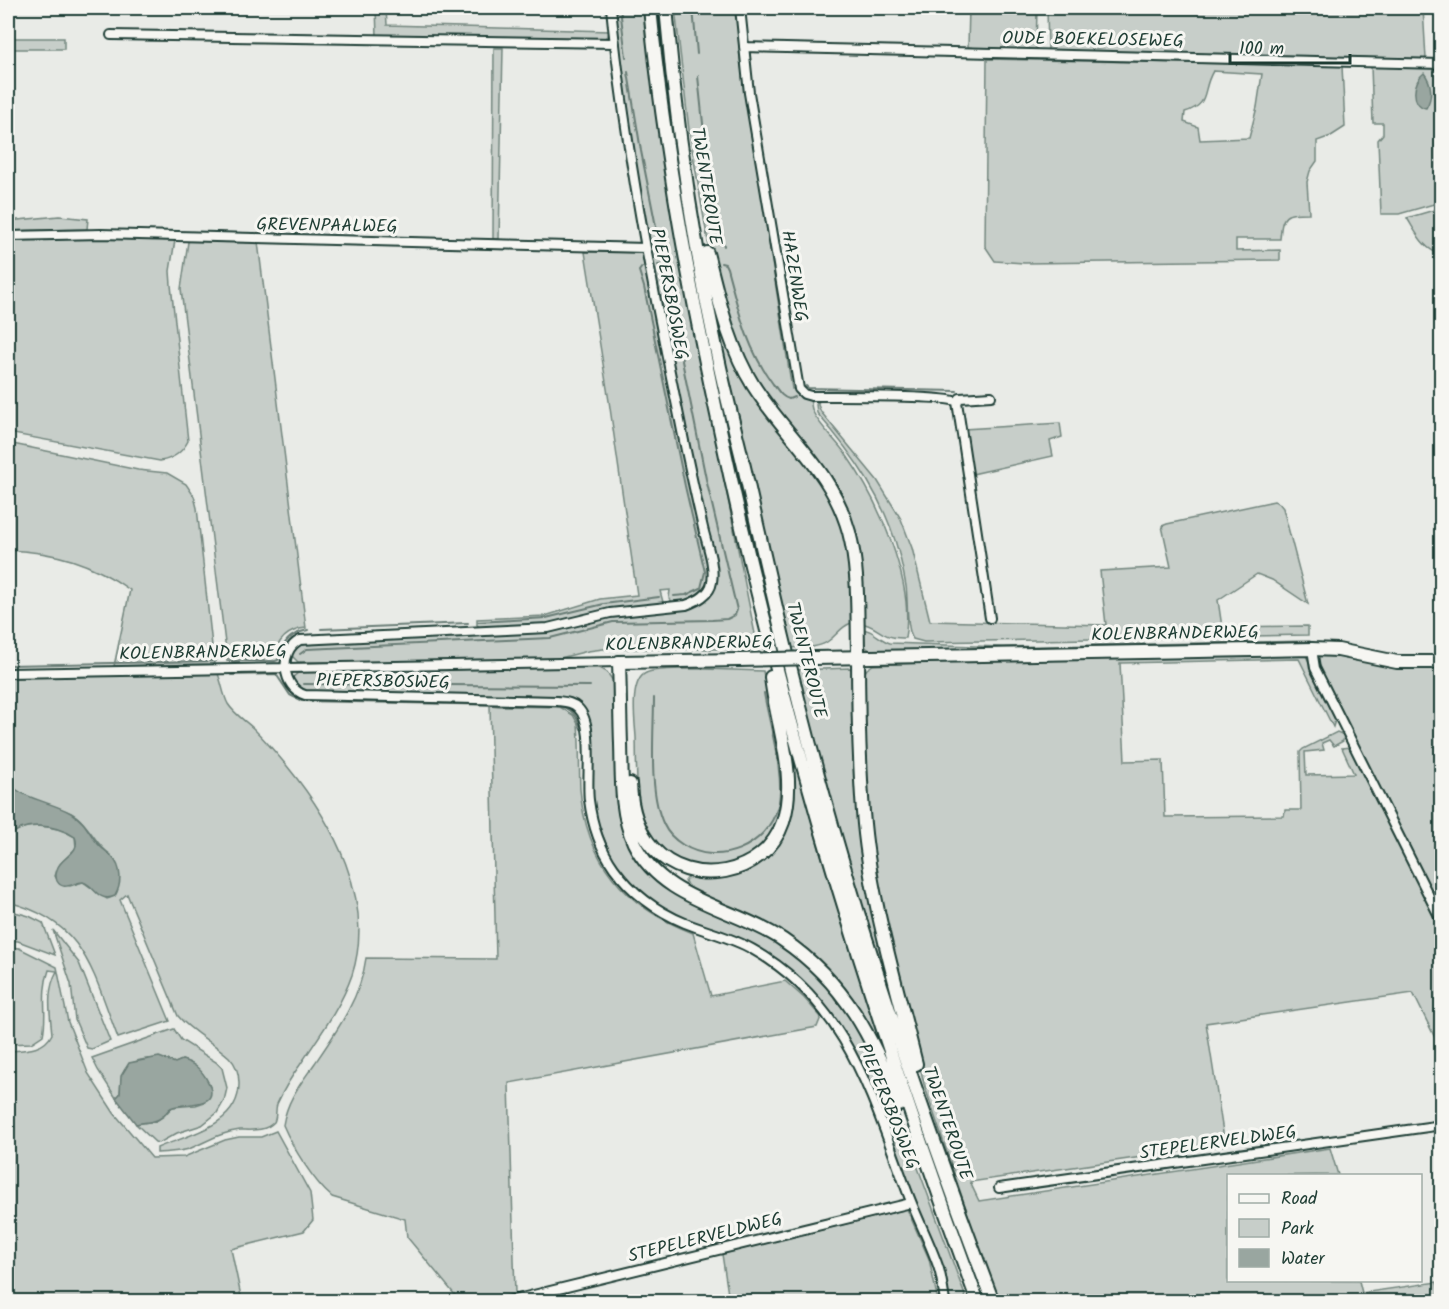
<svg xmlns="http://www.w3.org/2000/svg" width="1449" height="1309" font-family="Kalam,sans-serif">
	<style>
		.green { fill: #c7cec9; stroke: #73867e; stroke-width: 1.5; fill-rule: evenodd }
		.water { fill: #99a6a0; stroke: #687c75; stroke-width: 1.5 }
		.lines { fill: none; stroke-linecap: round; stroke-linejoin: round }
		.stream { stroke: #687c75; stroke-width: 2 }
		.minor-casing { stroke: #1f3d34; stroke-width: 12 }
		.primary-casing { stroke: #1f3d34; stroke-width: 16 }
		.trunk-casing { stroke: #1f3d34; stroke-width: 16 }
		.minor { stroke: #f6f6f2; stroke-width: 8 }
		.primary { stroke: #f6f6f2; stroke-width: 12 }
		.trunk { stroke: #f6f6f2; stroke-width: 12 }
		.primary-bridge-casing { stroke: #1f3d34; stroke-width: 16; stroke-linecap: butt }
		.primary-bridge { stroke: #f6f6f2; stroke-width: 12 }
		.labels { text-anchor: middle; stroke-width: 6; stroke-linejoin: round; paint-order: stroke }
		.street-label { font-size: 18px; fill: #1f3d34; stroke: #f6f6f2 }
	</style>
	<rect width="100%" height="100%" fill="#e9ebe7"/>
	<filter id="ink" filterUnits="userSpaceOnUse"><feTurbulence type="fractalNoise" baseFrequency=".0167" numOctaves="2"/><feDisplacementMap in="SourceGraphic" scale="12" xChannelSelector="R" yChannelSelector="G"/><feConvolveMatrix kernelMatrix="1 2 1 2 8 2 1 2 1" color-interpolation-filters="sRGB"/></filter>
	<g filter="url(#ink)">
		<!-- green -->
		<path class="green" d="M376,8h10l1,17 222,6 -1,5 -5,4 -226,-4z
			M615,8h28l28,207 87,434h-155l-15,2 -40,10 -250,1 -6,-6 -1,-5 5,-6 7,-2 245,-12 61,-15 72,-6 12,-3 11,-6 7,-7 6,-20c-42,-187 -83,-375 -102,-566z
			M675,8h61l4,51 52,330 3,-1 15,11c1,4 1,9 3,13 7,15 25,30 34,44 32,46 68,126 58,182 -26,1 -26,-13 -45,-15l-13,-102 -83,-126 -26,-46 -27,-91 -11,-62 -11,-66z
			M969,8h68l-1,43 -53,-2 -15,-2z
			M1047,8h376l3,51 -378,-9z
			M8,38h56v11h-56z
			M494,48h9l-4,191h-6z
			M987,59l355,7 3,61 -14,9 -14,5v20l-7,10 -3,11 2,31c-25,0 -27,1 -29,26h-44v12l44,-1v10l-256,3 -29,-2 -10,-15zM1213,71l49,3 -5,33 -8,31 -49,2 -2,-13 -14,-5 1,-10c26,-8 16,-21 28,-41z
			M1371,66l70,2v134l-42,12h-18l-3,-74 5,-6v-11h-10z
			M1441,208h1l-1,46c-17,-3 -25,-22 -34,-36z
			M59,216l29,3 -1,10 -79,2v-10z
			M66,237l109,3 -5,31 1,14 17,156c-6,12 -15,18 -28,20l-152,-28v-192z
			M191,240l67,2 48,386c-19,2 -29,12 -32,30l-47,1 -46,-370 7,-47z
			M636,251l8,2 65,310v22c-11,13 -20,16 -36,18l-4,-5 1,-8 -10,1 3,11 -3,3 -54,5 -52,14 -72,5 -5,-4v-6l68,-3 55,-17 37,-4 -28,-194 -24,-149z
			M707,264l13,50 47,95 68,94 15,50 4,69c-15,5 -15,12 -27,20 -11,7 -26,5 -38,6l-65,-293z
			M819,399l-1,6 3,7 56,68 24,39 11,29 18,73 176,4 -6,-54 71,-4 -9,-41 5,-2 107,-23 5,2 4,5 25,96 -36,-24 -15,-6 -39,26 4,27 86,-1v9l-384,7 -11,-3c-7,-10 -5,-40 -7,-53 -2,-11 -4,-22 -7,-32 -14,-54 -45,-99 -82,-141l-1,-9z
			M1060,423l2,14 -12,4 3,15 -81,18 -8,-45z
			M8,443l130,27 29,3 19,11 8,12 3,12 17,156 -100,2 16,-76c-39,-28 -75,-38 -122,-40z
			M860,629c13,0 18,10 30,14l112,4 307,-6 -3,3 -431,8c-13,-3 -13,-12 -15,-23z
			M1331,653l65,15 25,-1 20,4v245l-125,-253c2,-9 6,-9 15,-10z
			M1302,654l4,2 30,61 -3,10 -34,-68 -179,4 5,98 38,-1 2,57 119,-1 1,-6h16l-1,-58 3,-3 34,-17 7,3 -1,6 -9,5 -5,-6 -7,3 2,7 -19,2 1,23 48,-1 -12,-26 9,-1 90,182v121l-28,-57 -207,30 19,122 -255,37 9,19 351,-53 8,27 -110,1v104l131,1 3,12 75,-11 4,19h-444l-73,-217 -52,-223 -11,-183 6,-9 6,-4 219,-9z
			M537,666l61,1 9,5 6,9 4,123 7,28 29,43 134,74 22,17 41,45 46,97 71,193h-17l-5,-29 -36,-84 -43,-114 -15,-31 -22,-32 -24,-26 -23,-19 -56,-32 -37,-12 -36,-18 -29,-28 -12,-17 -14,-36 -6,-30 -3,-68 -19,-25 -10,-4 -251,-4 -11,-2 -6,-12 6,-5 20,-2z
			M850,668l3,3 4,109 45,254 -64,-207 -42,-157z
			M704,669l59,2c6,34 26,114 16,144 -18,59 -100,73 -130,16 -15,-28 -12,-63 -13,-94 -1,-16 -7,-56 10,-64 8,-5 47,-4 58,-4z
			M218,674c4,9 5,21 10,30 7,11 18,17 26,25 12,12 23,25 33,37 46,56 89,135 65,209 -12,34 -33,61 -52,90 -9,12 -17,26 -23,39 -2,6 0,13 -3,18 -9,10 -23,8 -34,8 -19,2 -34,12 -51,19 -10,3 -21,3 -32,4v-5c30,-13 83,-22 82,-65 0,-10 -3,-19 -10,-26 -16,-15 -37,-24 -51,-41l-51,-122 -7,6 50,121 -52,17c-25,-65 -33,-117 -110,-136l1,-41 -1,-22c14,-20 49,-13 67,-2l1,11 -16,16 -5,12 5,8 10,2 13,-4 24,17 3,-1 1,-43c-16,-10 -20,-28 -35,-39 -16,-11 -36,-11 -53,-21 -6,-3 -11,-8 -15,-12v-106z
			M490,705l9,1 61,1 13,8 5,9c2,22 1,43 2,65 6,73 46,119 113,144l18,63 74,-15 19,17 17,19 -4,10 -308,56 6,211 -31,7h-24l-53,-64 -2,-18 -73,-22c-19,-16 -39,-49 -49,-72 4,-25 18,-42 32,-62 22,-32 46,-66 51,-105l130,1z
			M792,750l27,98 60,193h-2l-52,-71 -135,-79 -5,-10 5,-6 45,-3 48,-39 5,-82z
			M8,910l21,6 14,7 12,32 -37,-14 -10,-1z
			M53,930l26,33 31,78 -18,8 -5,-1 -12,-28 -4,-36z
			M8,947l11,1 38,19 11,55 20,51 26,40 38,45 32,-1 41,-17 14,-3h22l15,-6 34,62 3,27 -9,11 -73,18 11,52h-234v-250c16,-1 36,0 44,-17 -2,-22 -6,-43 5,-63l-8,-1c-9,25 -1,43 -6,65l-12,8 -23,1z
			M174,1029l7,11 35,22 6,6 5,20 -3,13 -7,12 -15,12 -25,8 -18,10 -4,-1 -19,-18 20,-3 8,-5 8,-9 24,-2 9,-3 5,-15c-6,-14 -13,-23 -28,-27l-7,3c-10,-5 -17,-5 -29,-4 -23,3 -25,14 -26,35l-4,4 -18,-28 -6,-12z
			M907,1209l22,50 9,42h-209l-7,-47z"/>
		<!-- water -->
		<path class="water" d="M1424,73c8,10 9,24 2,35 -16,-3 -13,-27 -2,-35z
			M8,783c18,17 41,18 63,30 15,9 17,19 27,31 4,5 10,8 14,13 10,10 10,27 3,39 -11,5 -17,-1 -24,-9 -3,-2 -4,-4 -8,-5 -9,0 -20,10 -26,-1 -2,-5 -1,-10 1,-14 6,-11 23,-15 17,-30 -18,-12 -53,-18 -67,2z
			M159,1057l16,6 7,-3c12,3 19,9 25,20 16,29 -20,22 -34,27 -7,2 -7,9 -14,12 -7,4 -15,3 -23,5l-20,-26 4,-4 1,-18 8,-13z"/>
		<g class="lines">
			<!-- stream -->
			<path class="stream" d="M620,8l6,49
				M693,8l4,46
				M628,72l13,79 20,101
				M698,76l8,76 18,94
				M721,263l4,1 2,4c11,41 20,81 46,116 5,6 8,13 16,15l5,-2
				M658,265l11,-1
				M642,267l-3,4 5,16 41,199 20,86 -4,16 -15,7 -12,1
				M806,386l2,2 149,3
				M478,622l68,-4 58,-14 55,-7
				M321,629l147,-6
				M300,654l7,-5 243,-11 63,-16 99,-2 15,-1 8,-4 2,-5 -31,-131 -41,-202
				M227,661h48l3,-1c5,-18 11,-26 30,-30
				M8,665l207,-4
				M231,675l45,-1 14,21 12,6 256,5c14,2 19,9 23,23
				M303,684l287,2
				M654,698c0,37 -6,95 10,127 4,9 11,15 19,20 35,22 84,2 95,-39 8,-28 -9,-83 -14,-113"/>
			<defs>
				<path id="minor" d="M611,8c14,139 41,277 69,413 7,36 15,72 23,107 4,17 12,37 9,54 -2,13 -15,19 -26,23l-76,8 -62,15 -248,12c-22,11 -18,48 5,55l252,6c8,1 15,1 21,7 17,16 8,70 11,92 3,24 11,48 25,68 18,25 42,43 71,55 22,9 46,14 67,26 95,53 119,147 155,242 9,25 22,49 31,75 4,11 5,24 7,36
					M740,8l9,85 50,296 5,5 7,2c20,0 137,-1 146,6
					M111,35l504,8
					M744,47l698,17
					M8,236l93,-2 545,14
					M990,618l-33,-216 3,-4 31,-2
					M1312,649l3,19 127,254
					M8,673l611,-11
					M999,1188l443,-63
					M505,1302l406,-99"/>
				<path id="primary" d="M815,658l497,-9 26,1 59,12h45
					M619,662l120,-2"/>
				<path id="trunk" d="M650,8c14,145 41,288 72,430 63,295 151,581 256,864
					M666,8c10,115 27,232 51,345 8,40 19,79 28,118 25,112 50,223 81,333 47,169 105,334 167,498
					M707,253c12,46 21,92 46,132 33,52 79,85 96,147 10,38 8,78 9,117 0,54 1,109 5,163 6,84 33,170 53,252
					M619,662c1,28 1,55 2,82 1,33 -1,68 13,99 28,58 100,64 149,97 62,42 90,98 116,165
					M630,784c1,24 7,46 23,64 37,42 112,28 130,-26 15,-47 -7,-98 -12,-145"/>
			</defs>
			<!-- minor casing -->
			<use href="#minor" class="minor-casing"/>
			<!-- primary casing -->
			<use href="#primary" class="primary-casing"/>
			<!-- trunk casing -->
			<use href="#trunk" class="trunk-casing"/>
			<!-- minor -->
			<use href="#minor" class="minor"/>
			<!-- primary -->
			<use href="#primary" class="primary"/>
			<!-- trunk -->
			<use href="#trunk" class="trunk"/>
			<defs>
				<path id="primary-bridge" d="M739,660l76,-2"/>
			</defs>
			<!-- primary-bridge casing -->
			<use href="#primary-bridge" class="primary-bridge-casing"/>
			<!-- primary-bridge -->
			<use href="#primary-bridge" class="primary-bridge"/>
		</g>
	</g>
	<g class="labels">
		<!-- street labels -->
		<g class="street-label">
			<text transform="translate(1093 39) rotate(1)" y="6">OUDE BOEKELOSEWEG</text>
			<text transform="translate(707 186) rotate(81)" y="6">TWENTEROUTE</text>
			<text transform="translate(327 225) rotate(1)" y="6">GREVENPAALWEG</text>
			<text transform="translate(795 276) rotate(81)" y="6">HAZENWEG</text>
			<text transform="translate(670 294) rotate(79)" y="6">PIEPERSBOSWEG</text>
			<text transform="translate(1175 633) rotate(-1)" y="6">KOLENBRANDERWEG</text>
			<text transform="translate(689 643) rotate(-1)" y="6">KOLENBRANDERWEG</text>
			<text transform="translate(203 652) rotate(-1)" y="6">KOLENBRANDERWEG</text>
			<text transform="translate(807 660) rotate(76)" y="6">TWENTEROUTE</text>
			<text transform="translate(383 681) rotate(1)" y="6">PIEPERSBOSWEG</text>
			<text transform="translate(889 1106) rotate(68)" y="6">PIEPERSBOSWEG</text>
			<text transform="translate(948 1123) rotate(71)" y="6">TWENTEROUTE</text>
			<text transform="translate(1218 1142) rotate(-8)" y="6">STEPELERVELDWEG</text>
			<text transform="translate(705 1237) rotate(-14)" y="6">STEPELERVELDWEG</text>
		</g>
	</g>
	<!-- margin -->
	<rect width="1449" height="1309" fill="none" stroke="#f6f6f2" stroke-width="30"/>
	<rect x="15" y="15" width="1419" height="1279" fill="none" stroke="#1f3d34" stroke-width="2" filter="url(#ink)"/>
	<!-- legend -->
	<rect x="1227" y="1174" width="195" height="108" fill="#f6f6f2" stroke="#a0aca6" stroke-width="1.5"/>
	<rect x="1239" y="1194" width="30" height="9" fill="#f6f6f2" stroke="#a0aca6" stroke-width="1.5"/>
	<text x="1281" y="1204" font-size="18" fill="#1f3d34">Road</text>
	<rect x="1239" y="1219" width="30" height="18" fill="#c7cec9" stroke="#a0aca6" stroke-width="1.5"/>
	<text x="1281" y="1234" font-size="18" fill="#1f3d34">Park</text>
	<rect x="1239" y="1249" width="30" height="18" fill="#99a6a0" stroke="#a0aca6" stroke-width="1.5"/>
	<text x="1281" y="1264" font-size="18" fill="#1f3d34">Water</text>
	<!-- scale -->
	<path d="M1230 54v9h120v-9" fill="none" stroke="#1f3d34" stroke-width="3"/>
	<text x="1239" y="54" font-size="18" fill="#1f3d34" stroke="#f6f6f2" stroke-width="4.5" paint-order="stroke">100 m</text>
</svg>
